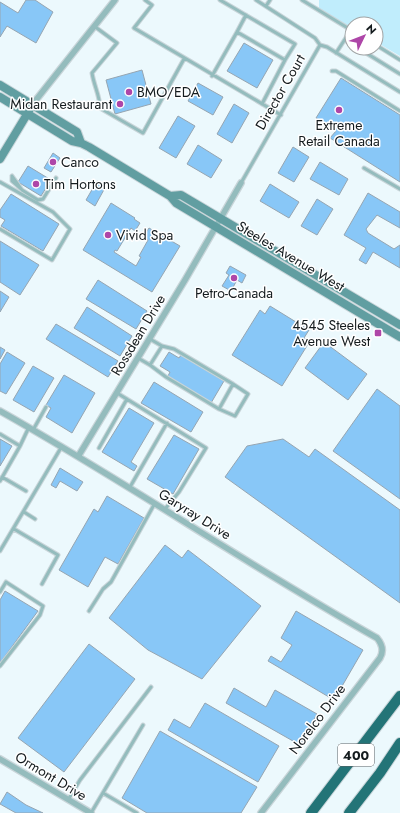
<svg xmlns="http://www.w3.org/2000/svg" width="400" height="813" font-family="Jost,sans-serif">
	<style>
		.green { fill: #c0edfc }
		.building { fill: #88c7f7; stroke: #96a5b1 }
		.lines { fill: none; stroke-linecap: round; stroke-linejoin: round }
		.lane-casing { stroke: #c9d5d9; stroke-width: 5 }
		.street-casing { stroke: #c9d5d9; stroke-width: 8 }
		.secondary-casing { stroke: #c9d5d9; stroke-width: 10 }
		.highway-casing { stroke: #c9d5d9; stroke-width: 12 }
		.lane { stroke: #94bcbd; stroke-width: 3 }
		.street { stroke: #94bcbd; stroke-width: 5.5 }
		.secondary { stroke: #619ea1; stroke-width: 8 }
		.highway { stroke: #237477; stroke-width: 10 }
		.poi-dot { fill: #ae46a8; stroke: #fff; stroke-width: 1.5 }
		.labels { text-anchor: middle; stroke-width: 3; stroke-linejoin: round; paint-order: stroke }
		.shield { fill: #fff; stroke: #5a5f62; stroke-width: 1 }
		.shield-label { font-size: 13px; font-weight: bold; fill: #141b1e }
		.poi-label { font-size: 14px; fill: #141b1e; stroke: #fff; text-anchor: start }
		.street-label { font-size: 14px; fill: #141b1e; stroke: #fff }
	</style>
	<rect width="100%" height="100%" fill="#ecf9fd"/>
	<!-- green -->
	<path class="green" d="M319,0h81v56l-24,-14v-18h-24v5l-33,-18z"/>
	<!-- building -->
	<path class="building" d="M26,0h9l18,12 -17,31 -29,-17 -7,11v-35l18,11z
		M244,43l29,17 -16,28 -30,-17z
		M142,70l9,34 -36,10 -9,-34z
		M341,78l59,37v67l-70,-44 6,-7 -20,-13z
		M198,83l25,14 -10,18 -25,-14z
		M234,104l15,9 -17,30 -15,-9z
		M178,116l17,10 -19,32 -17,-10z
		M198,145l24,15 -11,18 -24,-14z
		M293,147l16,10 -15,25 -16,-9z
		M53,153l7,5 -9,14 -7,-4z
		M320,162l28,17 -9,16 -29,-16z
		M28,166l23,14 -10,16 -23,-14z
		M97,181l9,5 -11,20 -9,-6z
		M270,184l29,18 -10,16 -29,-17z
		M368,193l32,19v16l-23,-13 -11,14 2,4 26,16 6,-4v23l-27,-16 -7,12 -7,-4 7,-12 -22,-13z
		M11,194l48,30 -16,27 -42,-25 4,-6 -5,-3v-7z
		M317,199l16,10 -16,26 -16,-9z
		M111,203l24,15 -1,1 6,4 -5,8 -4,-3 -14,23 -2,-1 -1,2 22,14 5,-9 -2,-1 9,-16 -5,-3 6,-9 31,18 -28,46 -69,-42z
		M0,241l39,24 -19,30 -20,-13z
		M230,266l16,9 -4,8 -5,-3 -6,11 -9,-5 7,-11 -3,-2z
		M98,280l49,31 -11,18 -50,-30z
		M0,291l9,6 -9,15z
		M270,306l39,24 -5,8 6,3 -28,45 -50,-31 28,-45 5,4z
		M87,307l45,29 -12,20 -46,-28z
		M56,324l62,37 -10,16 -62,-38z
		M324,342l43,32 -19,26 -43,-32z
		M0,347l5,3 -5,9z
		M7,352l18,11 -19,31 -6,-3v-27z
		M169,352l10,6 2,-3 43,26 -13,22 -43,-27 2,-4 -10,-6z
		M33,366l21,12 -20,34 -21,-12z
		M64,375l31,18 -23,40 -26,-16 5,-9 -5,-3z
		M154,382l49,30 -12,20 -50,-29z
		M377,389l23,17v93l-67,-48z
		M129,408l25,15 -23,39 6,4 -3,5 -32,-19z
		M174,435l25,14 -26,45 -26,-15z
		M0,439l12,7 -12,20z
		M283,439l26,18 6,-8 85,61v93l-175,-126 22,-31z
		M60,468l23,14 -6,9 -17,-10 -4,7 -5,-3z
		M107,496l37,22 -26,46 -13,-7 -17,30 -29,-17 35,-61 4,3z
		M165,545l17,13 6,-8 73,56 -59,73 -54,-29 -39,-32z
		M5,591l33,20 -38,52v-63z
		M296,611l67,39 -29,50 -66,-39 3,-5 10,6 11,-17 -11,-7z
		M89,644l46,35 -71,93 -46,-34z
		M234,688l32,19 9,-17 42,24 -17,31 -74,-42z
		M205,703l74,43 -21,36 -90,-52 6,-11 16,9z
		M160,731l97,56 -16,26h-94l-25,-15z
		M7,792l19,13 17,8h-27l-16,-9z"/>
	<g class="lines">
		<defs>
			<path id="lane" d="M145,0l7,5 -18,23 147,87
				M220,0l75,44 -10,16
				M302,0l49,30 -15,23
				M266,6l4,-6
				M94,26l23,17 -25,30c2,13 8,23 8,35l43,25 41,-74
				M237,32l9,-17
				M345,40l7,4
				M320,45l7,2 73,45
				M376,45l24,15
				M358,48l42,26
				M332,71h4l64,40
				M212,76l25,-44 48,28 -23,44
				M364,168l36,21
				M12,176l10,14 16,10 5,-1 13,-21
				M12,176v5l9,8
				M0,182l53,30 17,17 -18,31 -52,-31
				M241,183l79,-138 -5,-7 -59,-38
				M138,358l12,7 12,-19 -12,-7
				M150,365l16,12 53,32 14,-25 -59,-35 -12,-3
				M117,393l89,55 -27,44 -14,17
				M219,409l16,7 13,-22 -15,-10
				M33,430l13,-23
				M0,434l20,12 9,-19
				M99,448l28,-49
				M2,477l24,14
				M0,481l20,-35
				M130,487l37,-64
				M24,512l11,7
				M14,529l44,26 -16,29
				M0,551l62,-105
				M0,592l6,-10 37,24 -3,9 -40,51
				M89,611l14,-22 8,-7 44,-79
				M103,793l34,20
				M68,800l12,-20 71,-93
				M91,813l52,-88"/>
			<path id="street" d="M32,105l83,-105
				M0,411c128,72 249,155 377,227 5,6 7,13 3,20l-119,155
				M79,455l106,-175 56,-97
				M0,759l91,54"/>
			<path id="secondary" d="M0,85l77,47 4,11
				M0,97l72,44 9,2 8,4 81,49 6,7 224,134
				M0,159l29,-48
				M170,196l11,-1 219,130"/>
			<path id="highway" d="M311,813l89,-117
				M349,813l31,-40 20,-30"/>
		</defs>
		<!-- lane casing -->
		<use href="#lane" class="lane-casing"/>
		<!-- street casing -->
		<use href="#street" class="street-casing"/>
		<!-- secondary casing -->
		<use href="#secondary" class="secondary-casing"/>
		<!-- highway casing -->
		<use href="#highway" class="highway-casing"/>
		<!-- lane -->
		<use href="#lane" class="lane"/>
		<!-- street -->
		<use href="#street" class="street"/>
		<!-- secondary -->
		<use href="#secondary" class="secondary"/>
		<!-- highway -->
		<use href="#highway" class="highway"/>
	</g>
	<!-- markers -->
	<g class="poi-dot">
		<circle cx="129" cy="92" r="4"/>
		<circle cx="120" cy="104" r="4"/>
		<circle cx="339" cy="110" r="4"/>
		<circle cx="53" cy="162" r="4"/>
		<circle cx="36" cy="184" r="4"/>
		<circle cx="108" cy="235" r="4"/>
		<circle cx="234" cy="278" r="4"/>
		<rect x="374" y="329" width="8" height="8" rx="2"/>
	</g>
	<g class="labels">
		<!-- shield labels -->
		<rect class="shield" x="338" y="744" width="36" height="22" rx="3"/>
		<g class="shield-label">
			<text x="356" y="760">400</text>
		</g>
		<!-- poi labels -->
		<g class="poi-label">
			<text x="137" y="97">BMO/EDA</text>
			<text x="112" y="109" text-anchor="end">Midan Restaurant</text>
			<text x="339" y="130" text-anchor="middle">Extreme<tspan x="339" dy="16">Retail Canada</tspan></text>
			<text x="61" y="167">Canco</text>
			<text x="44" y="189">Tim Hortons</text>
			<text x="116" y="240">Vivid Spa</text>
			<text x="234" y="298" text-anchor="middle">Petro-Canada</text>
			<text x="370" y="330" text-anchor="end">4545 Steeles<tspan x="370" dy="16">Avenue West</tspan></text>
		</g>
		<!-- street labels -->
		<g class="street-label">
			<text transform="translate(280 92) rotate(-60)" y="5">Director Court</text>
			<text transform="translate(291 256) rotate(31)" y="5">Steeles Avenue West</text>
			<text transform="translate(138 335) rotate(-59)" y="5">Rossdean Drive</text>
			<text transform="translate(195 514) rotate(32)" y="5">Garyray Drive</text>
			<text transform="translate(317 719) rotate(-53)" y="5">Norelco Drive</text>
			<text transform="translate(51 776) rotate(31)" y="5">Ormont Drive</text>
		</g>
	</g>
	<!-- north arrow -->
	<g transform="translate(364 36) rotate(47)"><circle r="19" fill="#ffffff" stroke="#a1a4a5"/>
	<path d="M0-3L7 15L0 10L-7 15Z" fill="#ae46a8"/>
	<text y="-6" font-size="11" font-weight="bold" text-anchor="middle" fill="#141b1e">N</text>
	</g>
</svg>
